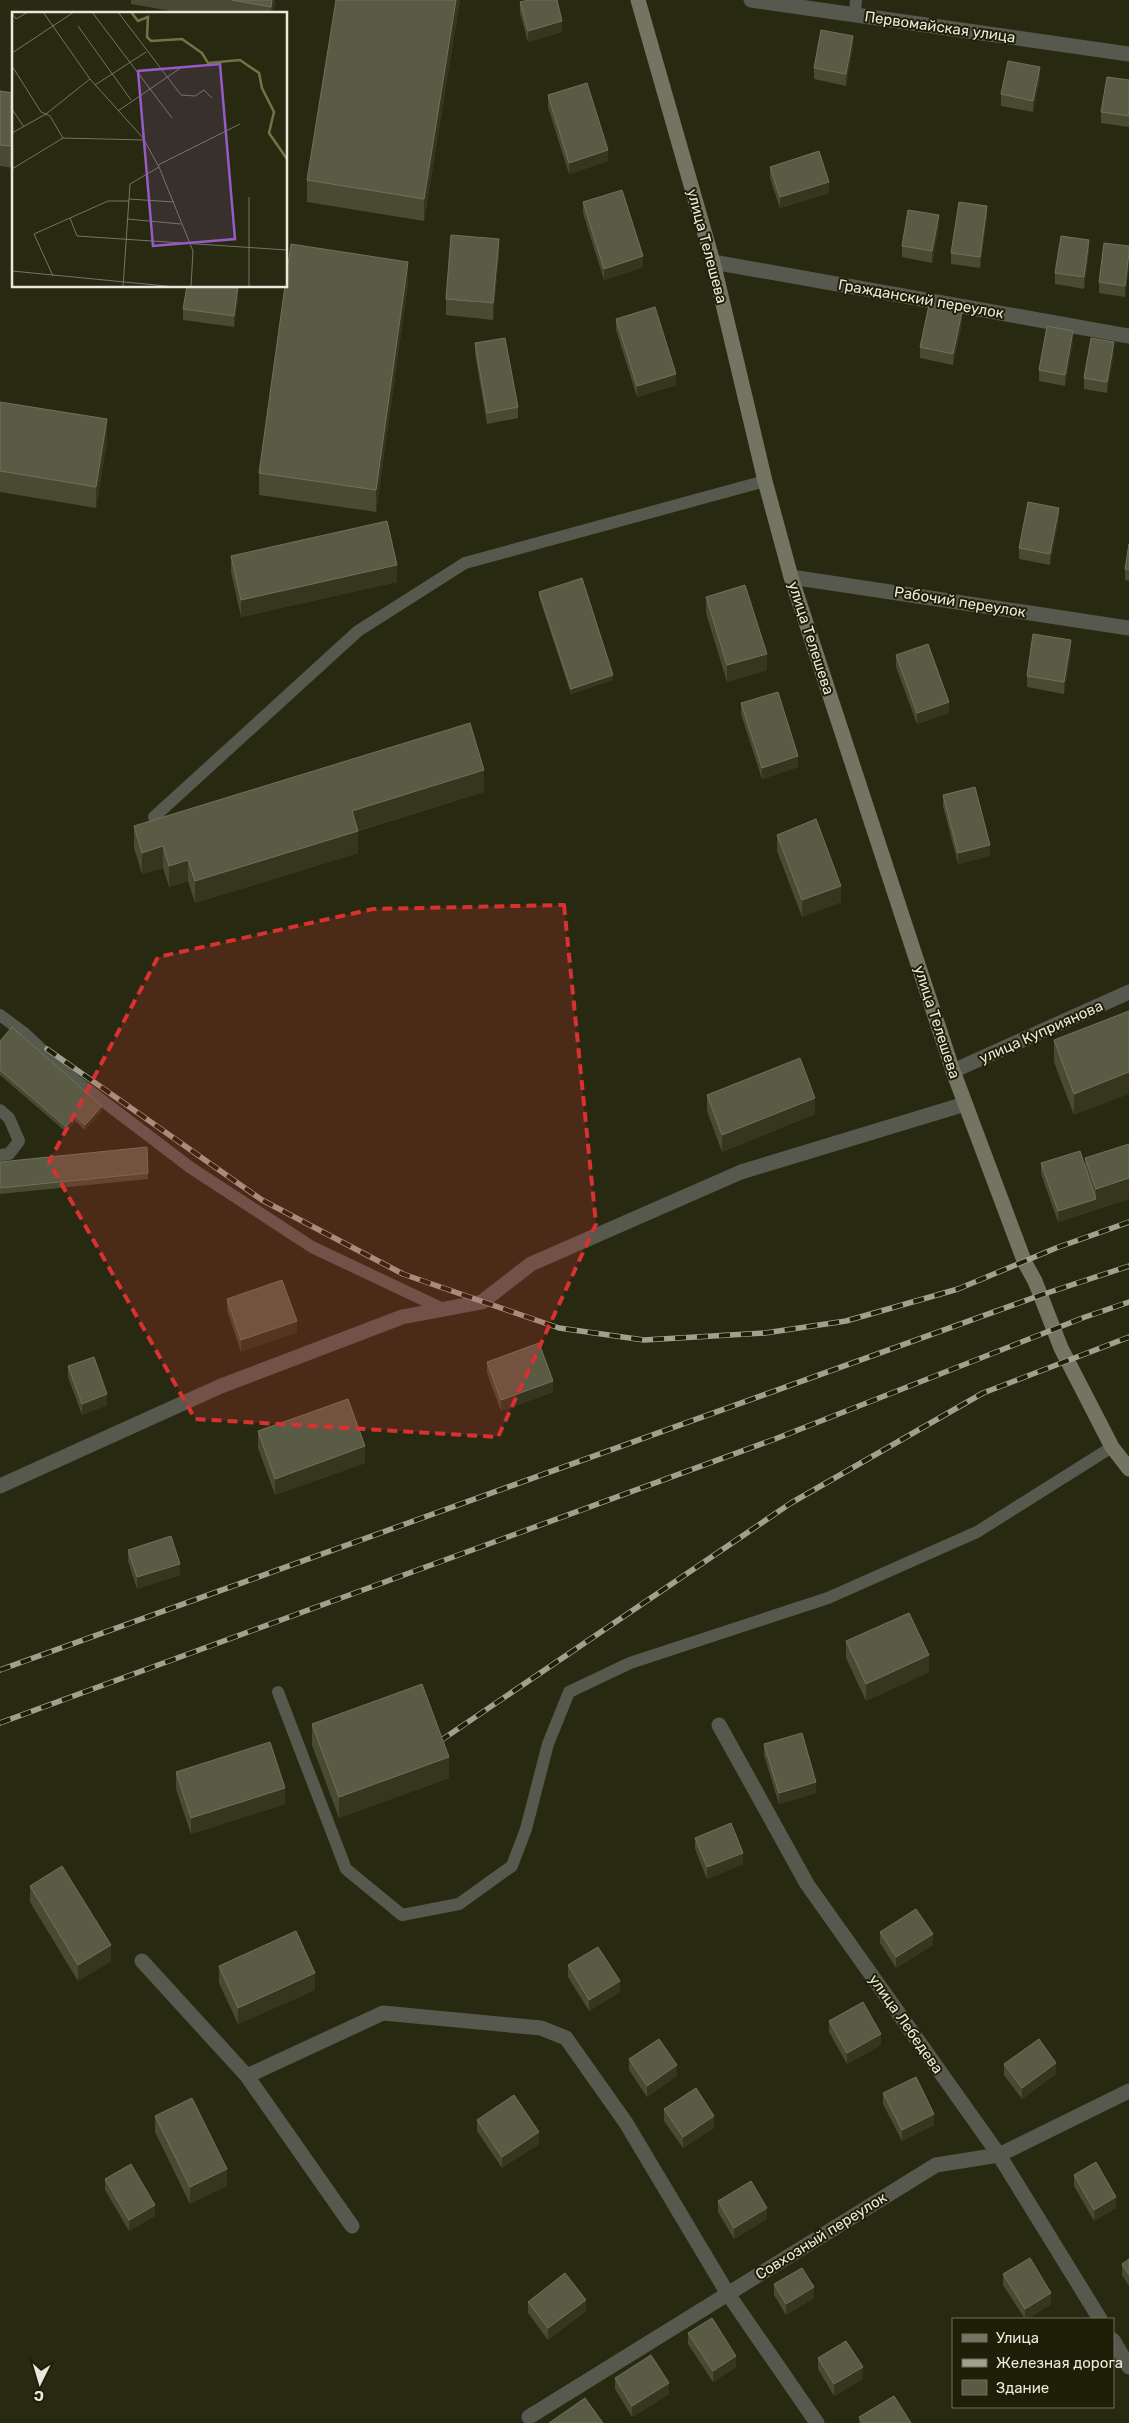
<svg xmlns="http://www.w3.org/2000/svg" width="1129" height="2423" font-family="Rubik,sans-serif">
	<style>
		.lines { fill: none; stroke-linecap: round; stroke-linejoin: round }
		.lane { stroke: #58594e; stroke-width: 12 }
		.street { stroke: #58594e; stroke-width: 15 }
		.secondary { stroke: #737562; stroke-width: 15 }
		.rail-casing { stroke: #9fa08d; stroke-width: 5.5 }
		.rail { stroke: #1f1f07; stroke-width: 4; stroke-dasharray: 11; stroke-linecap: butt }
		.wall { fill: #494a32 }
		.shaded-wall { fill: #35361d }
		.building { fill: #5a5b44; stroke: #70715b }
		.marked { fill: #d73231; fill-opacity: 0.2; stroke: #d73231; stroke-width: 4; stroke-dasharray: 10 6; stroke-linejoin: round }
		.labels { text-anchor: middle; stroke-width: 4; stroke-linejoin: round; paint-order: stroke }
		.street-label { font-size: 15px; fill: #e8e9da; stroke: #1f1f07 }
		.inset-river { fill: none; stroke: #737444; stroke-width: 2.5 }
		.inset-road { fill: none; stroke: #757661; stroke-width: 1 }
		.view { fill: #965bc6; fill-opacity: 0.15; stroke: #965bc6; stroke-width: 2.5 }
		.inset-edge { fill: none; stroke: #e8e9da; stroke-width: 2.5 }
	</style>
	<rect width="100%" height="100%" fill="#282911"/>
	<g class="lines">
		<!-- lane -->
		<path class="lane" d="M855,15l1,-15
			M154,817l204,-186 107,-68 300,-82
			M0,1015l23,17 47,44 121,92 121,79 131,62
			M0,1110l9,8 10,23 -10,13 -9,1
			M278,1692l68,177 56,46 57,-11 53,-38 14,-37 22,-85 21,-52 61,-29 198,-65 149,-66 135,-85"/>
		<!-- street -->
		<path class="street" d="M751,0l378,54
			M713,262l416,74
			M791,577l338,51
			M953,1071l176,-79
			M0,1486l221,-100 181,-69 80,-15 49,-38 210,-92 224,-68
			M719,1725l88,159 192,271 101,164
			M142,1961l105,115 136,-63 158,15 25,10 60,85 102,171 89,129
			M247,2076l105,150
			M1113,2340l16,27
			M529,2417l407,-252 63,-10 130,-64"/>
		<!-- secondary -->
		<path class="secondary" d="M638,0l75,262 52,219 26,96 162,494 72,192 10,18 26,67 51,99 17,22"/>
		<defs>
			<path id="rail" d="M47,1049l215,151 141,74 156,54 85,12 121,-7 81,-12 112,-32 98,-41 73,-26
				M0,1670l1041,-375 88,-29
				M0,1723l775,-284 310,-122 44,-15
				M440,1741l351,-238 192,-110 146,-56"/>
		</defs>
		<!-- rail casing -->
		<use href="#rail" class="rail-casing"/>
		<!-- rail -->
		<use href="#rail" class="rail"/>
	</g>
	<!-- wall -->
	<path class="wall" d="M131,0h144l-2,14h-85l-57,-10z
		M460,0l-36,221 -117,-19v-22z
		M520,2l42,30 -34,10 -8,-29z
		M853,47l-7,39 -32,-7v-11z
		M1040,78l-7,34 -32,-6v-12z
		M1129,80v47l-28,-4v-11z
		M0,91l14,2v75l-14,-2z
		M548,95l60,66 -39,13 -21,-67z
		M770,167l59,26 -49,15 -10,-30z
		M583,202l60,65 -39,13 -21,-67z
		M987,217l-7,51 -29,-4v-11z
		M939,226l-7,37 -30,-6v-11z
		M1129,246v18l-4,33 -26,-4v-11z
		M1089,251l-5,38 -29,-5v-11z
		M499,255l-6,65 -47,-5v-16z
		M408,283l-32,229 -117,-17v-22z
		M238,298l-4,29 -51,-7v-11z
		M616,319l60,66 -39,12 -21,-67z
		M962,323l-9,42 -33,-7v-11z
		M1073,342l-8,44 -26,-5v-11z
		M475,343l43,64v11l-31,6 -12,-70z
		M1114,353l-7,40 -23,-4v-11z
		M0,402l107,39 -11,67 -96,-16z
		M1059,519l-9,46 -31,-6v-11z
		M1129,544v37l-4,-1v-11z
		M231,556l166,26 -156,35 -10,-45z
		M539,592l74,88 -42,14 -32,-97z
		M706,597l61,73 -40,12 -21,-69z
		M1071,651l-7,43 -37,-7v-11z
		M896,655l53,58 -32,11 -21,-57z
		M741,703l57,64 -36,12 -21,-65z
		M484,792l-126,39v22l-163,50 -7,-22 -19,6 -6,-19 -21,6 -8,-26v-22z
		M943,795l47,61 -32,8 -15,-58z
		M777,835l64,67 -39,15 -25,-66z
		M1129,1011l-55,104 -20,-53v-22z
		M0,1041l102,70 -17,19 -10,-9 -9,11 -66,-57z
		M707,1095l108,19 -93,38 -15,-41z
		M1129,1144v55l-71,23 -17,-48v-11l44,4v-9z
		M0,1162l148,11v6l-148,15z
		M227,1299l70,33 -56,20 -14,-42z
		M487,1362l66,30 -52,19 -14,-38z
		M68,1366l39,39 -25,10 -14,-38z
		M258,1431l107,32 -90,32 -17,-47z
		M128,1550l52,25 -43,14 -9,-28z
		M846,1641l83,31 -63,29 -20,-43z
		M312,1724l137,54 -110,40 -27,-73z
		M764,1744l52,49 -37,11 -15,-49z
		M176,1772l109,32 -94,30 -15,-45z
		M695,1838l48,26 -36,15 -12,-30z
		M30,1886l81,75 -33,20 -48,-79z
		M880,1932l53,13 -37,23 -16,-25z
		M568,1965l52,27 -31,19 -21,-34z
		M219,1966l96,24 -77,34 -19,-41z
		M829,2021l52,24 -34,19 -18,-32z
		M629,2059l48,17 -30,21 -18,-27z
		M1004,2064l52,10 -34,25 -18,-24z
		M883,2093l51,32 -32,16 -19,-37z
		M664,2109l50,19 -31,20 -19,-27z
		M155,2116l72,70 -37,18 -35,-72z
		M477,2120l62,24 -37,24 -25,-37z
		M1074,2175l42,33 -22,13 -20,-35z
		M105,2179l50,37 -26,15 -24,-41z
		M718,2201l49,18 -33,20 -16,-27z
		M1129,2259v27l-7,-11v-11z
		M1003,2274l48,30 -24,15h-2l-22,-34z
		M774,2284l40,14 -28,17 -12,-20z
		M528,2302l58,9 -38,29 -20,-27z
		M688,2333l48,34 -23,15 -25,-38z
		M818,2358l45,21 -29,17 -16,-27z
		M615,2378l54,16 -37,23 -17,-28z
		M859,2417l52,6h-52z"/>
	<!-- shaded-wall -->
	<path class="shaded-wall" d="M272,0h3l-2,14h-2z
		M456,0h4l-36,221v-22z
		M562,21v11l-34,10v-11z
		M853,36v11l-7,39v-12z
		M1040,67v11l-7,34v-11z
		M608,150v11l-39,13v-11z
		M829,182v11l-49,15v-11z
		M987,206v11l-7,51v-11z
		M939,215v11l-7,37v-12z
		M499,239v16l-6,65v-17z
		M1089,240v11l-5,38v-12z
		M1129,253v11l-4,33v-11z
		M643,256v11l-39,13v-11z
		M408,262v21l-32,229v-22z
		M238,287v11l-4,29v-11z
		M962,312v11l-9,42v-11z
		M1073,331v11l-8,44v-11z
		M1114,342v11l-7,40v-11z
		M676,374v11l-39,12v-11z
		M107,419v22l-11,67v-21z
		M1059,508v11l-9,46v-11z
		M397,565v17l-156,35v-17z
		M1071,640v11l-7,43v-12z
		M767,654v16l-40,12v-17z
		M613,675v5l-42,14v-5z
		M949,702v11l-32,11v-11z
		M798,756v11l-36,12v-11z
		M484,770v22l-132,40v-21z
		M358,831v22l-163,50v-22z
		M990,845v11l-32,8v-11z
		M163,846v22l-21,6v-21z
		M188,860v21l-19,6v-21z
		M841,886v16l-39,15v-17z
		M1129,1072v22l-55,21v-21z
		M815,1098v16l-93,38v-17z
		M102,1106v5l-17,19v-5z
		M75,1116v5l-9,11v-5z
		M1129,1178v21l-71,23v-11l38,-12v-10z
		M297,1321v11l-56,20v-12z
		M553,1381v11l-52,19v-11z
		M107,1394v11l-25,10v-11z
		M365,1446v17l-90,32v-16z
		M180,1564v11l-43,14v-12z
		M929,1655v17l-63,29v-17z
		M449,1757v21l-110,40v-21z
		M816,1782v11l-37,11v-11z
		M285,1788v16l-94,30v-16z
		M743,1853v11l-36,15v-12z
		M933,1934v11l-37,23v-11z
		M111,1945v16l-33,20v-16z
		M315,1973v17l-77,34v-16z
		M620,1981v11l-31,19v-11z
		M881,2034v11l-34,19v-11z
		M1056,2063v11l-34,25v-11z
		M677,2065v11l-30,21v-11z
		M934,2114v11l-32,16v-11z
		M714,2116v12l-31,20v-11z
		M539,2132v12l-37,24v-11z
		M227,2169v17l-37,18v-17z
		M1116,2197v11l-22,13v-11z
		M155,2205v11l-26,15v-11z
		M767,2208v11l-33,20v-11z
		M814,2287v11l-28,17v-11z
		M1051,2293v11l-24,15h-2v-10z
		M586,2300v11l-38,29v-12z
		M736,2356v11l-23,15v-11z
		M863,2367v12l-29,17v-12z
		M669,2383v11l-37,23v-11z"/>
	<!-- building -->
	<path class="building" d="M232,0h40l-1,7z
		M336,0h120l-32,199 -117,-19z
		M529,0h28l5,21 -34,10 -8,-29z
		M821,30l32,6 -7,38 -32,-6z
		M1008,61l32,6 -7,34 -32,-7z
		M1107,77l22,3v36l-28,-4z
		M587,83l21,67 -39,13 -21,-68z
		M0,91l14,2v53l-14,-1z
		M819,151l10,31 -49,15 -10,-30z
		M622,190l21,66 -39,13 -21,-67z
		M959,202l28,4 -7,51 -29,-4z
		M908,210l31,5 -7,36 -30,-5z
		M451,235l48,4 -6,64 -47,-4z
		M1061,236l28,4 -5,37 -29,-4z
		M1104,243l25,3v7l-4,33 -26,-4z
		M291,244l117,18 -32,228 -117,-17 26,-187h1v-8z
		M187,286l51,1 -4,29 -51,-7z
		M929,305l33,7 -9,42 -33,-7z
		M655,307l21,67 -39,12 -21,-67z
		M1047,326l26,5 -8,44 -26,-5z
		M505,338l13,69 -31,6 -12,-70z
		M1091,338l23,4 -7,40 -23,-4z
		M0,402l107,17 -11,68 -96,-16z
		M1028,502l31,6 -9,46 -31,-6z
		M387,521l10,44 -156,35 -10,-44z
		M1129,544v26l-4,-1z
		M582,578l31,97 -42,14 -32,-97z
		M745,585l22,69 -40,11 -21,-68z
		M1033,634l38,6 -7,42 -37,-6z
		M928,644l21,58 -32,11 -21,-58z
		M778,692l20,64 -36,12 -21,-65z
		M470,723l14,47 -132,41 6,20 -163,50 -7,-21 -19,6 -6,-20 -21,7 -8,-27z
		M975,787l15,58 -32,8 -15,-58z
		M816,819l25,67 -39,14 -25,-65z
		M1129,1011v61l-55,22 -20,-54z
		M12,1027l90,79 -17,19 -10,-9 -9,11 -66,-57v-29z
		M800,1058l15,40 -93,37 -15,-40z
		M1129,1144v34l-33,11 -11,-31z
		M147,1147l1,26 -148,15v-26z
		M1080,1151l16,48 -38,12 -17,-48z
		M282,1280l15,41 -56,19 -14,-41z
		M539,1343l14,38 -52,19 -14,-38z
		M94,1357l13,37 -25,10 -14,-38z
		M348,1399l17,47 -90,33 -17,-48z
		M171,1536l9,28 -43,13 -9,-27z
		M909,1613l20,42 -63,29 -20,-43z
		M422,1684l27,73 -110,40 -27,-73z
		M802,1733l14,49 -37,11 -15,-49z
		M270,1742l15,46 -94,30 -15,-46z
		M731,1823l12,30 -36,14 -12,-29z
		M62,1866l49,79 -33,20 -48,-79z
		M916,1909l17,25 -37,23 -16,-25z
		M296,1931l19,42 -77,35 -19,-42z
		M598,1947l22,34 -31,19 -21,-35z
		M863,2002l18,32 -34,19 -18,-32z
		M659,2039l18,26 -30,21 -18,-27z
		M1039,2039l17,24 -34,25 -18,-24z
		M916,2077l18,37 -32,16 -19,-37z
		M696,2088l18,28 -31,21 -19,-28z
		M514,2095l25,37 -37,25 -25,-37z
		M192,2098l35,71 -37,18 -35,-71z
		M1096,2162l20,35 -22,13 -20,-35z
		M131,2164l24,41 -26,15 -24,-41z
		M751,2181l16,27 -33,20 -16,-27z
		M1030,2258l21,35 -26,16 -22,-35z
		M1129,2259v16l-7,-11z
		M802,2268l12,19 -28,17 -12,-20z
		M565,2273l21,27 -38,28 -20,-26z
		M712,2318l24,38 -23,15 -25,-38z
		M846,2341l17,26 -29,17 -16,-26z
		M651,2355l18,28 -37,23 -17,-28z
		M894,2396l17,27h-48l-4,-6z
		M585,2398l18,25h-54z"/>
	<!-- marked area -->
	<path class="marked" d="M564,905l32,319 -98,213 -303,-18 -146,-257 109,-205 215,-48z"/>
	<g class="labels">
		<!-- street labels -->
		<g class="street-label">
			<text transform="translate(940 27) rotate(8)" y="5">Первомайская улица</text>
			<text transform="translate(707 246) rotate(75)" y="5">улица Телешева</text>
			<text transform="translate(921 299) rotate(10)" y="5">Гражданский переулок</text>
			<text transform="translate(960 602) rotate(9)" y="5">Рабочий переулок</text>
			<text transform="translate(811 638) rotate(72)" y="5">улица Телешева</text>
			<text transform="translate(937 1022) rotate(72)" y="5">улица Телешева</text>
			<text transform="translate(1041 1032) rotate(-24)" y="5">улица Куприянова</text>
			<text transform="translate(906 2024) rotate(55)" y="5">улица Лебедева</text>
			<text transform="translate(821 2236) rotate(-32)" y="5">Совхозный переулок</text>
		</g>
	</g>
	<!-- overview -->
	<g transform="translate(12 12)">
		<rect width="275" height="275" fill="#282911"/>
		<path class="inset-river" d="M119,0l7,9 10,-4 -1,20 4,4 31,-2 20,14 6,10 32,-3 19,13 3,15 12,24 -5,21 18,26"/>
		<path class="inset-road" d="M31,0l47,67 54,60M80,0l80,106M106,0l63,83 14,1 9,-6 8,8M0,1l4,6 12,-7M66,14l53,74M0,41l62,-41M0,54l29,46 9,4 13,22M83,73l51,-33M0,97l12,18M106,99l64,-44M0,121l34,-19 44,-35M146,153l82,-41M0,157l51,-31 81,2 15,27 34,84 -2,36M237,185v90M117,187l45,3M58,206l7,18 210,14M115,207l54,5M0,259l164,16M41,264l-19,-42 74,-33h21M111,275l7,-103 29,-17"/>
		<path class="view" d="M208,52l15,175 -82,7 -15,-175z"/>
		<rect width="275" height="275" class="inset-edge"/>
	</g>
	<!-- legend -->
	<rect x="952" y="2318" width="162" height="90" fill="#1f1f07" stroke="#6f705b"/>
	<rect x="962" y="2334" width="25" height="8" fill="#737562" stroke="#6f705b"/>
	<text x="996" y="2343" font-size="15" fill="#e8e9da">Улица</text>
	<rect x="962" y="2359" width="25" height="8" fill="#9fa08d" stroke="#6f705b"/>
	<text x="996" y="2368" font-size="15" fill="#e8e9da">Железная дорога</text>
	<rect x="962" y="2380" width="25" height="15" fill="#5a5b44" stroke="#6f705b"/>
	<text x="996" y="2393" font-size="15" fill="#e8e9da">Здание</text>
	<!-- north arrow -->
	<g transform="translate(40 2383) rotate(185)" stroke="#1f1f07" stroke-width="4" paint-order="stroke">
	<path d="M0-4L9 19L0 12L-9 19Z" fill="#e8e9da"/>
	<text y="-8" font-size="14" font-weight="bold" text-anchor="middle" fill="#e8e9da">С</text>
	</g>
</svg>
